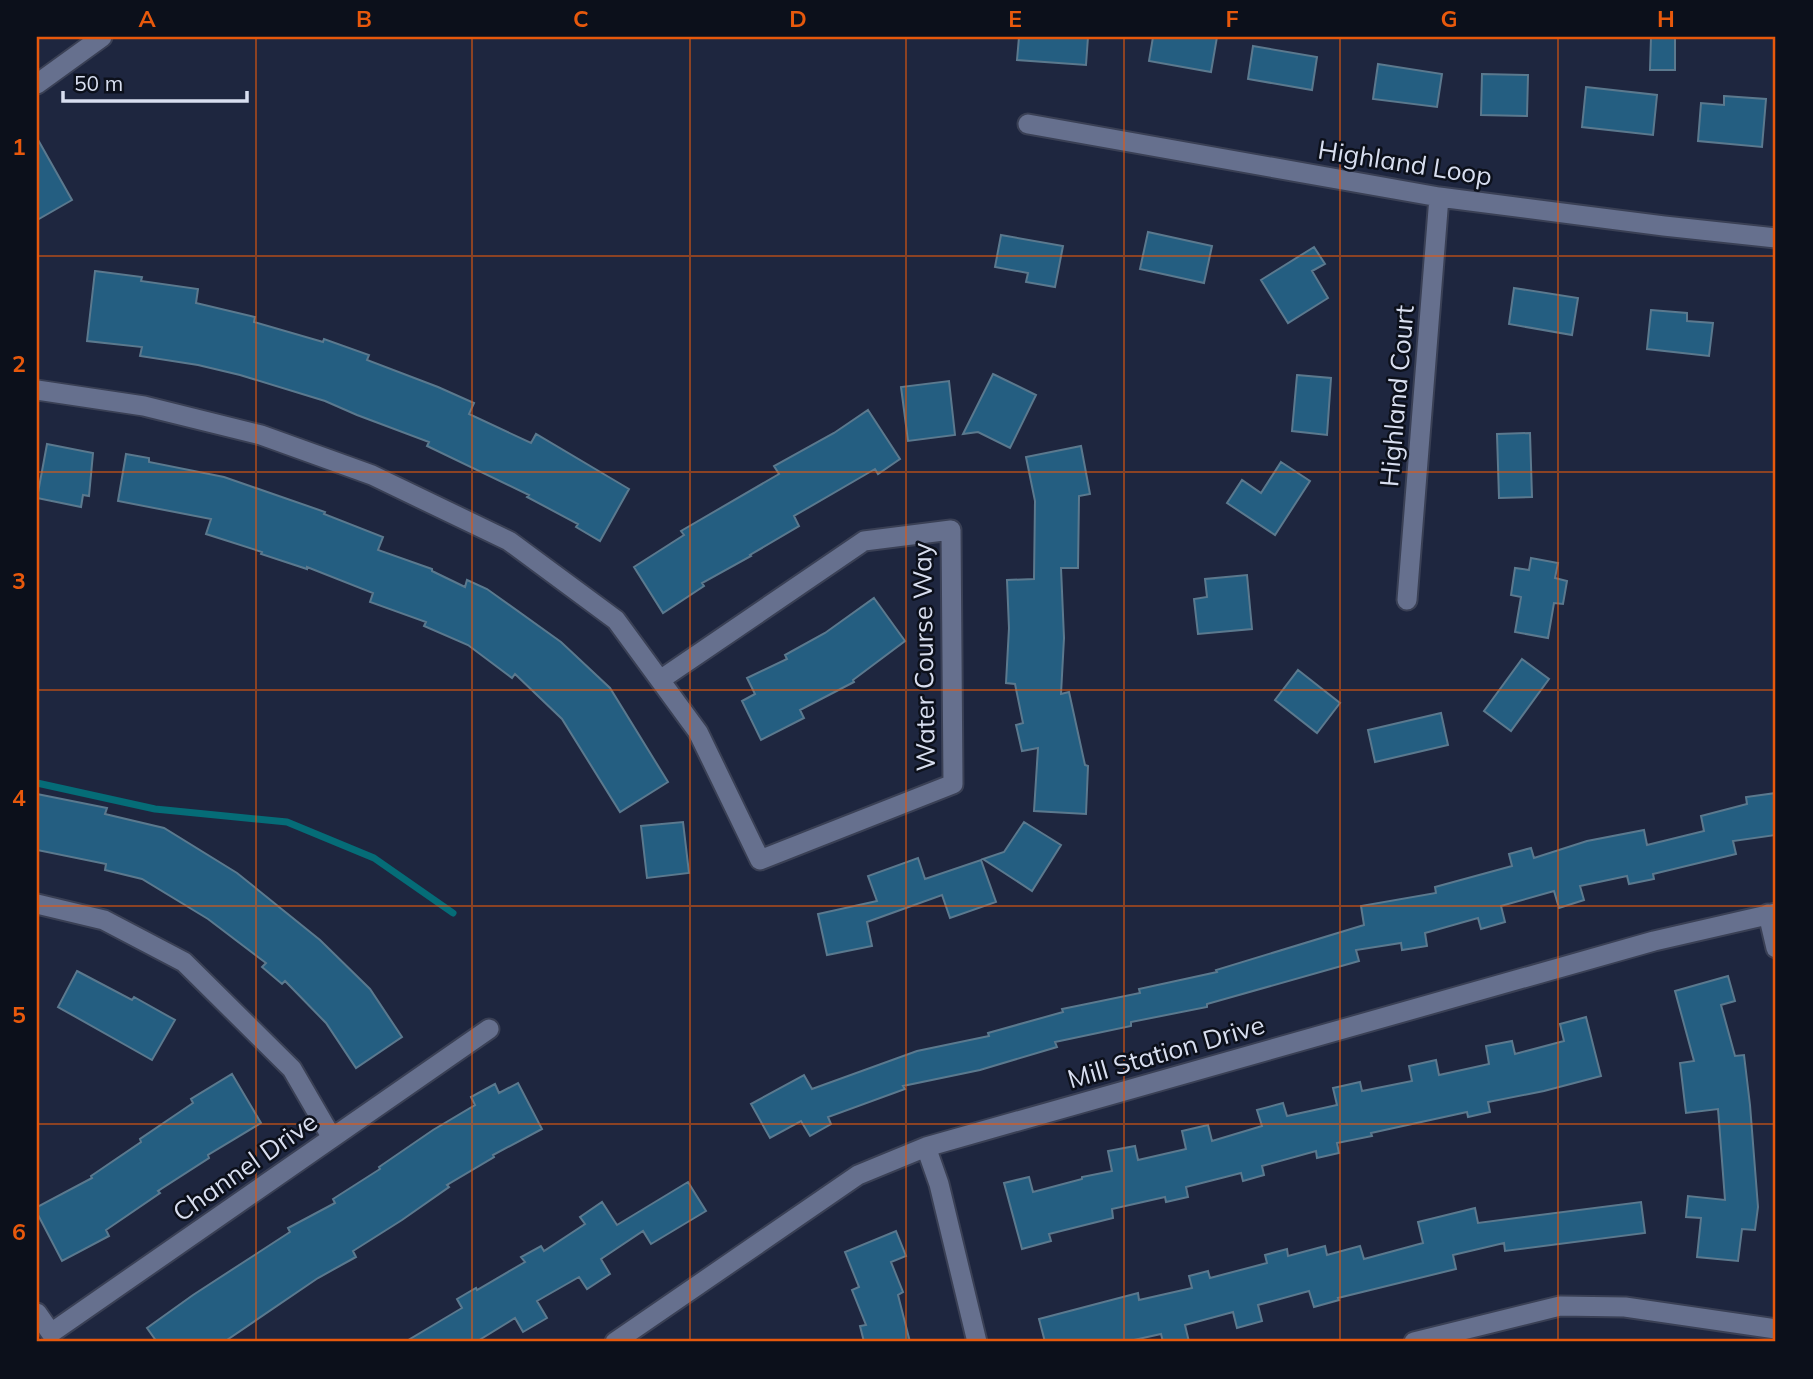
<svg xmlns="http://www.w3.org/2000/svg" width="1813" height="1379" font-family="Mulish,sans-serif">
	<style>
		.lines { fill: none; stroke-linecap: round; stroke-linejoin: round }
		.stream { stroke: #056c77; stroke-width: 7 }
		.building { fill: #245e81; stroke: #5b798e; stroke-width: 2 }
		.minor-casing { stroke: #3a4055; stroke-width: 23 }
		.minor { stroke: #66708e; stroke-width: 19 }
		.grid { fill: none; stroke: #e8590c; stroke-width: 2; stroke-opacity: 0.55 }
		.labels { text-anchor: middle; stroke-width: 5; stroke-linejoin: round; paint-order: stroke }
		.street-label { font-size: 26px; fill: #d8deef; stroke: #0c101b }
		.neatline { fill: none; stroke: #e8590c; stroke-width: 2.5 }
		.grid-label { font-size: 23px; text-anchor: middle; font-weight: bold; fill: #e8590c }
	</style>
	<rect width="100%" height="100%" fill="#1e263f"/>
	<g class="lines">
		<!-- stream -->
		<path class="stream" d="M37,783l118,26 132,13 87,36 79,55"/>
	</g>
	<!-- building -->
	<path class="building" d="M1019,37h69l-2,28 -69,-5z
		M1153,37h64l-6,35 -62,-11z
		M1651,37h24v33h-25z
		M1253,46l64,11 -5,33 -64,-11z
		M1378,64l64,10 -5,33 -64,-8z
		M1482,74l46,1 -1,41 -46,-1z
		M1586,87l71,8 -4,40 -71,-8z
		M1724,96l42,3 -4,48 -64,-6 3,-38 23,2z
		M37,138l35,62 -35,20z
		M1148,232l64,14 -8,37 -64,-14z
		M1001,235l62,11 -8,41 -29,-5 2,-9 -33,-6z
		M1314,247l11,17 -13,7 16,27 -40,25 -27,-43z
		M95,271l47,6 -1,4 57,8 -2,14 59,14 -1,5 69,20 1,-3 45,16 -2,5 71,27 36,16 -5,11 62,29 5,-9 93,55 -29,52 -24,-14 2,-3 -51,-27 2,-2 -102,-49 2,-4 -72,-27 -32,-14 -85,-26 -42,-10 -58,-9 2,-9 -55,-6z
		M1514,288l64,10 -6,37 -63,-11z
		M1651,310l36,3v8l26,2 -4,33 -62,-7z
		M993,374l43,21 -26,53 -32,-16 -15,2z
		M1297,375l34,3 -4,57 -35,-4z
		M949,381l6,54 -47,6 -7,-54z
		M868,410l32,49 -22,15 -3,-5 -81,47 5,10 -49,29 1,1 -49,27 2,3 -41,27 -29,-46 50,-32 -3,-4 98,-57 -5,-8 60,-33z
		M1530,433l2,64 -33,1 -2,-64z
		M47,444l46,9 -4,43 -6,-1 -2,12 -44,-9z
		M1081,446l9,48 -11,2 -1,72h-17l3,70 -3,56 8,-2 16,73 3,1 -2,48 -52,-3 4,-63 -16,3 -6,-26 7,-2 -8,-39 -9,-1 3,-55 -2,-48 27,-1 1,-78 -9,-44z
		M126,454l23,4v4l75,15 101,35 -1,2 59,23 -5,13 54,19v2l33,16 2,-7 20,9 74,53 49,46 58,94 -48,30 -58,-93 -47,-45 -3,4 -44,-33 -44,-19 2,-4 -56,-20 3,-9 -66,-26v2l-46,-15 1,-2 -56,-18 5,-15 -93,-18z
		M1281,462l29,19 -35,54 -48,-32 15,-23 19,13z
		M1531,558l27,5 -3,15 12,3 -4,23 -9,-1 -6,35 -33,-6 6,-35 -10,-2 4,-27 14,2z
		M1247,575l5,54 -54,5 -4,-35 13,-2 -2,-18z
		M874,598l31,43 -52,39 1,2 -54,28 4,8 -43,22 -19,-39 13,-7 -8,-16 40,-19 -2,-4 40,-22z
		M1522,659l27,20 -38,52 -27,-20z
		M1298,670l42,33 -23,30 -42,-33z
		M1441,713l7,32 -73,17 -7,-32z
		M1776,793v42l-43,6 3,13 -83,20 1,5 -25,5 -2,-8 -47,10 4,14 -25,8 -5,-17 -53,15 4,16 -24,7 -3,-11 -53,15 2,13 -25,4 -1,-7 -45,7 3,11 -152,43v3l-76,15v4l-76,16 2,5 -77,23 -77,16 2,3 -77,28 3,7 -21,12 -9,-15 -31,17 -19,-34 53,-29 8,14 105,-38 72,-15 -1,-3 75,-21 -1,-3 78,-16 -1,-4 78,-17 -1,-2 148,-45 -3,-19 75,-13 -1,-6 77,-21 -3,-12 22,-6 3,10 53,-17 57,-11 3,15 57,-14 -3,-15 46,-12 -1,-7z
		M37,794l70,14 -2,6 59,14 73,45 83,67 50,49 32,48 -46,31 -30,-45 -41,-42 -3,3 -20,-17 4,-4 -58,-44 -66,-40 -37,-9 1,-6 -69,-14z
		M683,822l6,51 -42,5 -6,-52z
		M1024,822l37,23 -29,46 -49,-32 21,-7z
		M918,858l7,21 56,-19 15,42 -46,16 -8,-23 -75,27 5,24 -45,9 -9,-41 59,-13 -9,-25z
		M77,971l55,29 2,-3 41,23 -23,40 -94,-53z
		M1728,976l7,25 -14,4 14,51 9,-1 6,50 8,102 -3,23 -13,-1 -4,32 -41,-4 4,-39 -15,-1 2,-21 37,4 -7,-91 -32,4 -6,-50 14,-2 -19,-70z
		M1586,1017l15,59 -57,15 -56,11 2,10 -22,5 -1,-5 -96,21 1,3 -35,7 2,10 -22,5 -1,-7 -54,15 2,9 -21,6 -2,-8 -55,14 2,10 -22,5 -1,-5 -53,12 1,9 -64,16 2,7 -29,8 -18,-66 25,-6 4,15 49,-13v-2l30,-6 -4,-20 27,-5 3,14 48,-11 -4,-18 26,-6 4,16 50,-15 -5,-16 26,-7 4,13 50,-11 -4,-17 27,-6 2,9 50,-10 -3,-15 27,-6 3,15 50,-11 -3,-18 26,-5 3,13 49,-13 -4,-17z
		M232,1074l29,49 -53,32 1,3 -51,33 2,2 -54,37 3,6 -47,25 -25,-48v-6l55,-29 -1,-2 50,-34 -1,-3 53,-36 -2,-4z
		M518,1083l24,46 -49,26 1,2 -47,28 2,2 -47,33 -49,31 3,6 -38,21 -94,64h-67l-10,-14 46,-33 97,-63 -2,-4 47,-25 -2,-4 47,-30 -1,-2 54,-37 42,-25 -4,-8 24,-13 4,9z
		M688,1182l18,29 -55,33 -8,-13 -42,28 9,15 -23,15 -8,-12 -42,24 10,17 -24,14 -8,-14 -39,24h-71l57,-34 -5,-9 19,-11 1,2 48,-28 -4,-5 20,-11 3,5 41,-27 -5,-7 22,-15 15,23z
		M1641,1202l4,31 -140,18 -1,-8 -51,12 3,14 -118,29 1,2 -25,7 -5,-16 -51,14 4,16 -25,7 -4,-16 -48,13 4,17h-26l-2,-8 -36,8h-80l-6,-23 99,-26 1,7 53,-12 -3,-12 19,-5 2,7 57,-15 -2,-8 22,-6 1,7 37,-10 2,9 33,-9 4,13 59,-16 -5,-21 57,-14 3,15z
		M896,1231l10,25 -15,6 12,30 -5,3 12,47h-46l-4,-16 6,-1 -14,-35 7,-3 -14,-35z"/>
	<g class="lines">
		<defs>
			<path id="minor" d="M37,84l65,-47
				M1028,124l411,73 225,29 112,12
				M37,390l107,16 117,29 111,40 137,66 107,79 82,112 62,128 193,-76 -2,-254 -87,11 -204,139
				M1407,600l32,-403
				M37,904l67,16 80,42 108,107 40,69
				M1768,914l8,34
				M926,1147l13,37 38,158
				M37,1313l14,20 438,-304
				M615,1342l243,-167 68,-28 728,-206 122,-28
				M1414,1342l146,-36 65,1 151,22"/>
		</defs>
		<!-- minor casing -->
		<use href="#minor" class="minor-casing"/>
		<!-- minor -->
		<use href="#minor" class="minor"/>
	</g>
	<!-- grid -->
	<path class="grid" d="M256,37v1305M472,37v1305M690,37v1305M906,37v1305M1124,37v1305M1340,37v1305M1558,37v1305M37,256h1739M37,472h1739M37,690h1739M37,906h1739M37,1124h1739"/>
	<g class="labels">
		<!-- street labels -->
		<g class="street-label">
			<text transform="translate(1405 163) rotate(9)" y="9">Highland Loop</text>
			<text transform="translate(1397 396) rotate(-85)" y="9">Highland Court</text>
			<text transform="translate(924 657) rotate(-91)" y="9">Water Course Way</text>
			<text transform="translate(1166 1052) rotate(-16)" y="9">Mill Station Drive</text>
			<text transform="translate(245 1167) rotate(-35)" y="9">Channel Drive</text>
		</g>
	</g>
	<!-- border -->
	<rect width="1813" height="1379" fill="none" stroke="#0c101b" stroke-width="77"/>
	<!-- scale -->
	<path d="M63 91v10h184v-10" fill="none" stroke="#d8deef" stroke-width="3.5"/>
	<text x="74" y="91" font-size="21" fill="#d8deef" stroke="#0c101b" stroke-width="5" paint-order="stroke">50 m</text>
	<rect x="38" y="38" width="1736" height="1302" class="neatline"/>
	<g class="grid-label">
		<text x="147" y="27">A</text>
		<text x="364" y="27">B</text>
		<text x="581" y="27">C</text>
		<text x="798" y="27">D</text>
		<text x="1015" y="27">E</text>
		<text x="1232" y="27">F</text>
		<text x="1449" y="27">G</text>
		<text x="1666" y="27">H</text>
		<text x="19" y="155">1</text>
		<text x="19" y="372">2</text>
		<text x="19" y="589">3</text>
		<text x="19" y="806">4</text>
		<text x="19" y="1023">5</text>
		<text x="19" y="1240">6</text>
	</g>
</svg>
